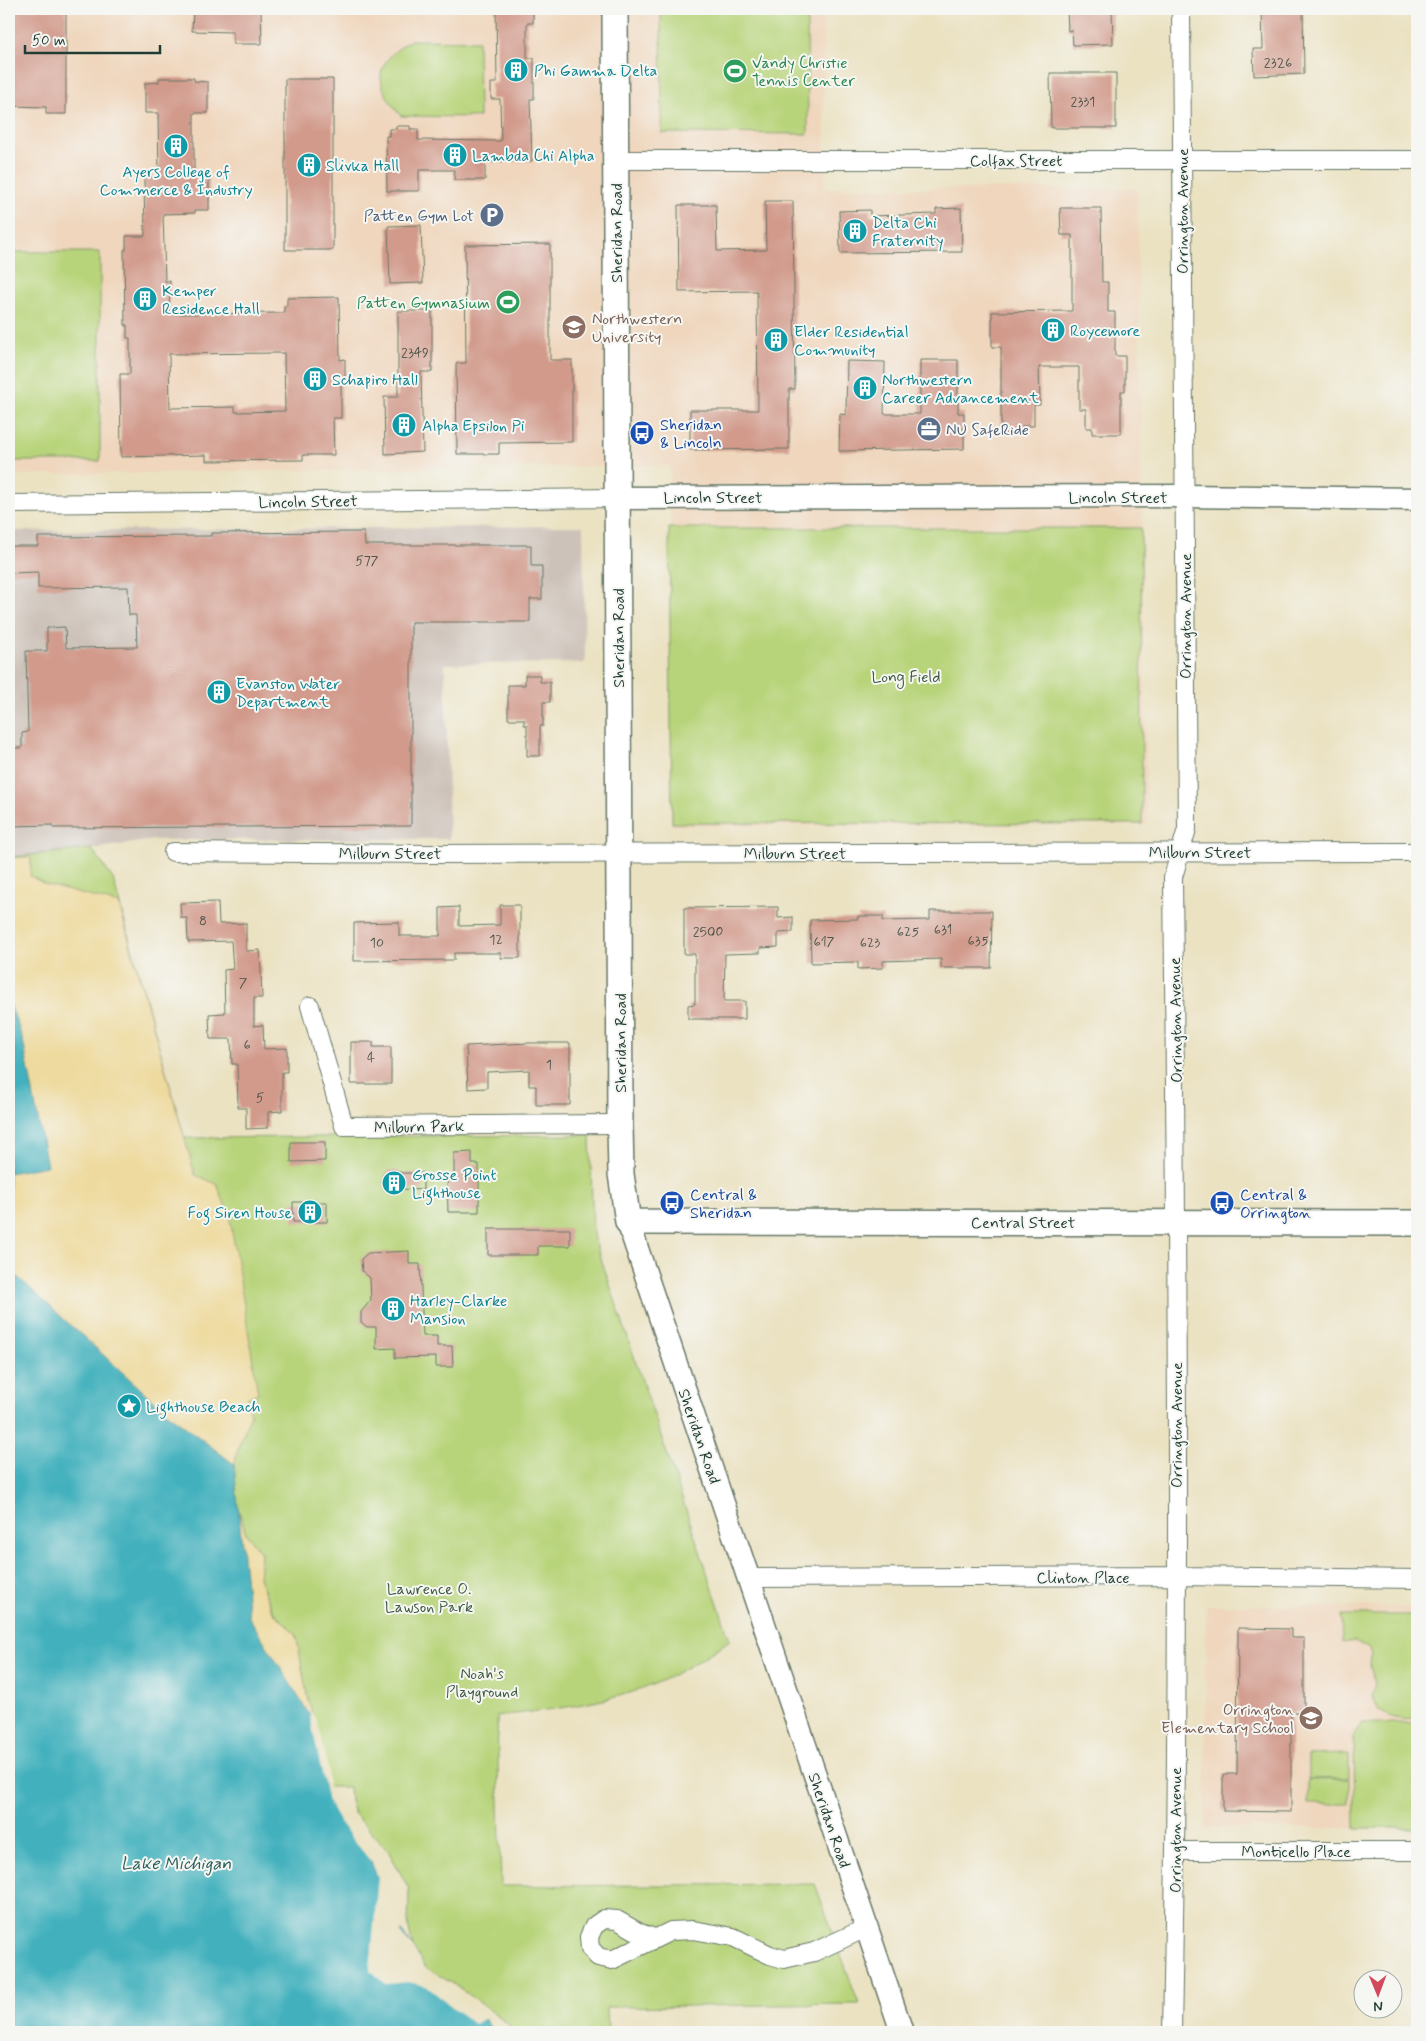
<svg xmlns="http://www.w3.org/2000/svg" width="1426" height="2041" font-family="Mynerve,sans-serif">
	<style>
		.built { fill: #efd6bc }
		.industrial { fill: #cdc2b9 }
		.green { fill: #b8d47a; stroke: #6c8857 }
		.sand { fill: #eeda9e; stroke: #868c69 }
		.water { fill: #42b1bd; stroke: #307778 }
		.pier { fill: #ebe2c2 }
		.building { fill: #d19a8b; fill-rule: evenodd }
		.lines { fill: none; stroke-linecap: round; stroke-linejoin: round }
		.minor-casing { stroke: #676; stroke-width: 20 }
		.tertiary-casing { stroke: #676; stroke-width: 25 }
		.secondary-casing { stroke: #676; stroke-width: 28 }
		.minor { stroke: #fff; stroke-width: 18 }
		.tertiary { stroke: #fff; stroke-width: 22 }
		.secondary { stroke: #fff; stroke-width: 25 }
		.labels { text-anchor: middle; stroke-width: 4; stroke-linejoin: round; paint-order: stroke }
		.number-label { font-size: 14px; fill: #4c544a }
		.leisure-label { font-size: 16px; fill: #27864d; stroke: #f6f6f2; text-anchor: start }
		.culture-label { font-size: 16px; fill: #0d838f; stroke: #f6f6f2; text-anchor: start }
		.street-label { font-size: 16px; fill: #1f3d34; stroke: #f6f6f2 }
		.service-label { font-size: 16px; fill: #4e5e75; stroke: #f6f6f2; text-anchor: end }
		.education-label { font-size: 16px; fill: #785e54; stroke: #f6f6f2; text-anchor: start }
		.transit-label { font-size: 16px; fill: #164399; stroke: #f6f6f2; text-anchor: start }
		.park-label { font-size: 16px; fill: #3e5b42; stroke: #f6f6f2 }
		.water-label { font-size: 18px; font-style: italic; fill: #2a605d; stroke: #f6f6f2 }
	</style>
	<rect width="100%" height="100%" fill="#f6f6f2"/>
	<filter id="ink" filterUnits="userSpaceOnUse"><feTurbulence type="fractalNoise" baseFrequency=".02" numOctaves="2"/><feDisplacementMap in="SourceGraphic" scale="10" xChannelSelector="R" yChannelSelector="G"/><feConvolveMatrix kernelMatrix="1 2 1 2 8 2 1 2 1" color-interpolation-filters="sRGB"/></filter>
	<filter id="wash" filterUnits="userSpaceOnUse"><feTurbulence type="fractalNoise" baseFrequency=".0096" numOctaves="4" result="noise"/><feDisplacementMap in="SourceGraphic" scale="20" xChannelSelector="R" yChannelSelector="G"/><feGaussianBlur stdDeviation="1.12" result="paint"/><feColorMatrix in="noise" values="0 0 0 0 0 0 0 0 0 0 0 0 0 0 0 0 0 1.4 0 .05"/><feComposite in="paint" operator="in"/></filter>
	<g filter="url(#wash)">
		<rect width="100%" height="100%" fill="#ebe2c2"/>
		<!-- built -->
		<path class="built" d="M9,9h814l2,179 312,1 10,636 -476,1 -1,-361 -661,10z
			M1206,1605l211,2v221h-212z"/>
		<!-- industrial -->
		<path class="industrial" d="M583,526l2,137 -140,1 4,175 -295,1 -62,9 -83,9v-327z"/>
		<!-- green -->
		<path class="green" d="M661,9h146l1,125 -146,-1z
			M411,40l67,1 1,76 -78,-1c-28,-34 -28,-52 10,-76z
			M9,252h91v209h-91z
			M669,528h472l1,296 -470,-1z
			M92,849l21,30 71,259 406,-3 3,100 137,405c-29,19 -60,40 -94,51 -44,14 -93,20 -139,25l4,170 314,-2 44,120 -252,3 1,25h-96l-2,-6 -12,-10 -46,-33 -28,-16 -11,-20 -5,-22 1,-36 -20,-37 -35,-39 -4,-12 -1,-14h-24l-11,-65 -9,-37 -9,-51 -23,-23 -14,-33 2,-25 -15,-19 -16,-52 9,-37 12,-31 -242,-494v-63z
			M1341,1615h76v102c-13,6 -26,0 -38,-6l-7,-16 3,-11 -5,-19 1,-10 -2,-6 -14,-8 -13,2z
			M1362,1723h55v105h-62l-1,-94z
			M1349,1754v24l-41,1v-24z
			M1349,1779v25h-41v-24z"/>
		<!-- sand -->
		<path class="sand" d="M31,857l-1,19 17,9 72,19 76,271 22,9 13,34 28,175 -11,5 4,16 -12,31 -9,37 16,52 15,19 -2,25 13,33 24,23 9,51 9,37 11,65 47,76 8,17 -371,-404v-618z"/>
		<!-- water -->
		<path class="water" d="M9,1001l14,39 24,126 -38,7z
			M9,1269l157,143 68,52 15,153 65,105 11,65 47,76 8,17 3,18 15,29 15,20 11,20 58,49 12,16h-485z"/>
		<!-- pier -->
		<path class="pier" d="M308,1707l9,14 11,48v17l5,13 18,12 18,23 5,28 8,18 3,17 17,30 -1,7 12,13 11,20 13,7 49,44 -12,6 -48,-38 -18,-4 -22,2 -16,-14 8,-93 -6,-14 -32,-40 -12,-21z"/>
		<g id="blocks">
			<!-- building -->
			<path class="building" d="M9,9h57v105h-20v-7l-37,-1z
				M193,9h68l1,35h-29v-12l-41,-1z
				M496,9h37v14h-6v35h7v41h-4l2,62 -47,1v18h-31v-10h-35v21h-32l-1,-55h3v-7h7v-3h14v3h8v11l83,1 -1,-42h-9v-16h6z
				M1067,9h45l1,35 -40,1 -1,-15 -4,1z
				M1262,9h41l1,65 -50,2 -1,-27h10z
				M1050,73h66v55h-65z
				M159,78h35v3l14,1v31h-14v64h15v33h-14v3l-32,1 2,67h5l-1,33 115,-1v-7h3v-8l52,-1 1,63 5,-1v25h-4v34h-8l1,37h-31v5l-97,1v-6l-85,2 -1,-83h10v-36h-3v-13h-2l-1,-75h2v-14h19l-1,-59h15l-1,-64h-13v-30l14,-1zM284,353l1,58 -50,1v-5l-65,1 -1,-54z
				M285,79h48v171h-48z
				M765,201h28l2,188h-6v60l-99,1v-40h68l-1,-119 -78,1 -1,-87h38l1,46 49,-1z
				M961,208l1,44 -122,1 -1,-42 31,-1v6l66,-2v-5z
				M1060,208h41l1,74h6v30h7v44h10v35h-4v43h-29v-6h-6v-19h-7v-42h-40l1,38h-6v21h-12l1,7h-22v-86h-9v-35l80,-1v-76h-11z
				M421,225l2,58 -33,1 -2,-58z
				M550,244v116h22v82l-73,1v11h-42l-1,-91h10l-1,-118z
				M398,311h34v61h-11l2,80 -38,2 -1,-57h14z
				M920,360h38v53h6v36l-125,2 1,-37 6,1 1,-54 38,1 -1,52h36z
				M364,532l1,13h166v21h11v33h-12v23h-119v204l-358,2v-3l-41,1 -2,-78h12v-15l6,-1 -2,-81h21v-23l18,-1 1,21 71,-1 -1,-32h-7l-1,-28 -90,1v-16l-29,1v-27h29v-9l173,-1v-3z
				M525,675h15v7h10v20h-7v24h-3v30h-13v-31h-3v-6h-16v-34h17z
				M218,902l1,22 27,-1v28l14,-1 2,48h-8v28l9,-1 1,24 23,-1v24h-5v39l-14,1v16l-22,1v-21h-8l-1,-44h-5l-1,-25h-21l-1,-25 16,-1 -1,-43 9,-1 -2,-28 -43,1 -1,-24h-6l-1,-15z
				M500,905h20v53h-19v-5h-47v7l-100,1v-38l45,-1v14h41v-28l19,-1v19l41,-1z
				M778,907v11l15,-1v15l-15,1v14l-18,1v5l-35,1 -1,47h21v18h-57v-14l7,-1v-50h-11v-46z
				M930,911h62l-1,57h-50v-9l-58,2v7l-25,1v-7l-47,1 -1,-43 48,-1v-3h25v5l47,-1z
				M351,1042h22v5h18v37h-40z
				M529,1043h41v62h-34v-19h-7v-16l-42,2v16l-19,1 -2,-43z
				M291,1142h34v19l-34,1z
				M472,1152v12h7v48h-31l-1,-35h7v-24z
				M390,1170l7,1 5,2h21v17l-22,-1 -7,3 -7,-2 -4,-9 2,-7z
				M293,1202h34v20h-34z
				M488,1229h82v17h-32v9h-50z
				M409,1251v13h11l3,72h14v10h15l1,21h-17v-10l-41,1v-10l-19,1v-22h-9l-6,-5v-10l10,-12 -1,-22 -8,-7 -1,-12 7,-6z
				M1238,1628l53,1v9h13v74h-13v100l-68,-1v-37h14z"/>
		</g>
	</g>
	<g filter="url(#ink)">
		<use href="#blocks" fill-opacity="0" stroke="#676" stroke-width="1"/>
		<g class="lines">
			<defs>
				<path id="minor" d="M615,160h802
					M9,504l608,-6
					M173,852l259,2 985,-2
					M310,1006l34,120 276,-2
					M748,1578l428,-2 241,3
					M1176,1851h241
					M654,1938l-14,-5 -23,-13 -13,-1 -10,7 -5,11 1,11 8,9 14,3 59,-29 22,-1 40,7 37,18 14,4 30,-7 52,-24
					M1172,2032c8,-385 5,-770 1,-1155l14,-48 -6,-820"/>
				<path id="tertiary" d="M617,498l567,-2 233,3
					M628,1222l274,810"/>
				<path id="secondary" d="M615,9l5,1115 1,50 7,48 789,1"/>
			</defs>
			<!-- minor casing -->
			<use href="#minor" class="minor-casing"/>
			<!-- tertiary casing -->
			<use href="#tertiary" class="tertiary-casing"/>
			<!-- secondary casing -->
			<use href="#secondary" class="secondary-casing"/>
			<!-- minor -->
			<use href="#minor" class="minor"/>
			<!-- tertiary -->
			<use href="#tertiary" class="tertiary"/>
			<!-- secondary -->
			<use href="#secondary" class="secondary"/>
		</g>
	</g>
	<!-- icons -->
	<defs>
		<symbol id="building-disc" viewBox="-11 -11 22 22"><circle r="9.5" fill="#0f9aa8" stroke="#f6f6f2"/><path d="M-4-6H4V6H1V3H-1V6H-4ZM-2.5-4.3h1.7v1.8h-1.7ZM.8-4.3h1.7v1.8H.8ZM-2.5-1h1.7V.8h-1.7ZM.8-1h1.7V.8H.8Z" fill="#fff"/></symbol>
		<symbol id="stadium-disc" viewBox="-11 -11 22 22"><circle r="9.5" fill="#2e9e5b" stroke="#f6f6f2"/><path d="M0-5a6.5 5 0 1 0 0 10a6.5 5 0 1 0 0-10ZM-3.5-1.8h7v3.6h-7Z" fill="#fff"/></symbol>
		<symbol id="parking-disc" viewBox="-11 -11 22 22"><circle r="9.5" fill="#5c6f8a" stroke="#f6f6f2"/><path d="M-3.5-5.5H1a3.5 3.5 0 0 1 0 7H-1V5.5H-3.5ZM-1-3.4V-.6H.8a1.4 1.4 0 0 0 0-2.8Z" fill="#fff"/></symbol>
		<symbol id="university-disc" viewBox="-11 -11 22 22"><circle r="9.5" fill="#8d6e63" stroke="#f6f6f2"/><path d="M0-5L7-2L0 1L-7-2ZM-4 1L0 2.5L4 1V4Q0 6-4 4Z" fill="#fff"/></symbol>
		<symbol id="office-disc" viewBox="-11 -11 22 22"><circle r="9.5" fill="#5c6f8a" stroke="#f6f6f2"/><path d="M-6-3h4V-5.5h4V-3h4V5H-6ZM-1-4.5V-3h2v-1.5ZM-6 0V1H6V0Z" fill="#fff"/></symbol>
		<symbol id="bus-disc" viewBox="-11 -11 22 22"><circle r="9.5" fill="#1a4fb4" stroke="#f6f6f2"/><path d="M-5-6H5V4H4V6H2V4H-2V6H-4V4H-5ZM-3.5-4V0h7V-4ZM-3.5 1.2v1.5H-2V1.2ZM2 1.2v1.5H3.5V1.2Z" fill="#fff"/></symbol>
		<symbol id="sight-disc" viewBox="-11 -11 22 22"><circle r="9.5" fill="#0f9aa8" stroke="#f6f6f2"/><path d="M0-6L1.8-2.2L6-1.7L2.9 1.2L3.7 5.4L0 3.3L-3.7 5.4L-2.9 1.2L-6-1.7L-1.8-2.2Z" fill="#fff"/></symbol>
		<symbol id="school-disc" viewBox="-11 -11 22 22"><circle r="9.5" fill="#8d6e63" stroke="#f6f6f2"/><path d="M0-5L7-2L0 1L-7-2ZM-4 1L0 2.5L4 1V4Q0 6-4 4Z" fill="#fff"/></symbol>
	</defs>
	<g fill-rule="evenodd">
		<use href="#building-disc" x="502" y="56" width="28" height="28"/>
		<use href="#stadium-disc" x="721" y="57" width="28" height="28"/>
		<use href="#building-disc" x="162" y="132" width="28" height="28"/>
		<use href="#building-disc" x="441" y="141" width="28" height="28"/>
		<use href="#building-disc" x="295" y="151" width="28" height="28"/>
		<use href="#parking-disc" x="478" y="201" width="28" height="28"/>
		<use href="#building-disc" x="841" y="217" width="28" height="28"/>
		<use href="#building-disc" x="131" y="285" width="28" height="28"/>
		<use href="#stadium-disc" x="494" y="288" width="28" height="28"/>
		<use href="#university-disc" x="560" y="313" width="28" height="28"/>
		<use href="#building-disc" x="1039" y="316" width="28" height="28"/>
		<use href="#building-disc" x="762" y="326" width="28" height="28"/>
		<use href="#building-disc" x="301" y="365" width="28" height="28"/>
		<use href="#building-disc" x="851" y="374" width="28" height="28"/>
		<use href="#building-disc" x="390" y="411" width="28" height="28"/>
		<use href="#office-disc" x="915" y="415" width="28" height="28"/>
		<use href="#bus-disc" x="628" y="419" width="28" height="28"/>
		<use href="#building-disc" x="205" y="678" width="28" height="28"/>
		<use href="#building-disc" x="380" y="1169" width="28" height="28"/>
		<use href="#bus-disc" x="658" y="1189" width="28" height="28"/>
		<use href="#bus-disc" x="1208" y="1189" width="28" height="28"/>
		<use href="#building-disc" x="296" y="1198" width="28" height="28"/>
		<use href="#building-disc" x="379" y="1295" width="28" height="28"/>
		<use href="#sight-disc" x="115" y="1392" width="28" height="28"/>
		<use href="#school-disc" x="1297" y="1704" width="28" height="28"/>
	</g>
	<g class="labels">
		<!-- number labels -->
		<g class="number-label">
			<text x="1278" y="67">2326</text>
			<text x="1083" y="106">2331</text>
			<text x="415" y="357">2349</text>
			<text x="367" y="565">577</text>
			<text x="203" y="925">8</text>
			<text x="943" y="934">631</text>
			<text x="708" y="936">2500</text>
			<text x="908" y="936">625</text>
			<text x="496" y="944">12</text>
			<text x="978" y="945">635</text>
			<text x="824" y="946">617</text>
			<text x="377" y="947">10</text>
			<text x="870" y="947">623</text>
			<text x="243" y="987">7</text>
			<text x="247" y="1049">6</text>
			<text x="371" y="1062">4</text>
			<text x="549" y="1069">1</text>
			<text x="260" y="1102">5</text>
		</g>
		<!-- leisure labels -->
		<g class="leisure-label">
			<text x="752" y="68">Vandy Christie<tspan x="752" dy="18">Tennis Center</tspan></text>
			<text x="490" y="308" text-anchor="end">Patten Gymnasium</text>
		</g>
		<!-- culture labels -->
		<g class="culture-label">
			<text x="534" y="76">Phi Gamma Delta</text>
			<text x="472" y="161">Lambda Chi Alpha</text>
			<text x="326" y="171">Slivka Hall</text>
			<text x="176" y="177" text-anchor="middle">Ayers College of<tspan x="176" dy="18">Commerce &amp; Industry</tspan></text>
			<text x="872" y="228">Delta Chi<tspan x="872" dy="18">Fraternity</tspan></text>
			<text x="162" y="296">Kemper<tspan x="162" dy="18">Residence Hall</tspan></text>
			<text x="1070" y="336">Roycemore</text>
			<text x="794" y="337">Elder Residential<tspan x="794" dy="18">Community</tspan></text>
			<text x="332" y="385">Schapiro Hall</text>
			<text x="882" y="385">Northwestern<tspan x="882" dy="18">Career Advancement</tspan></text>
			<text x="422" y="431">Alpha Epsilon Pi</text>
			<text x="236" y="689">Evanston Water<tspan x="236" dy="18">Department</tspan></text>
			<text x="412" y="1180">Grosse Point<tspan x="412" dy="18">Lighthouse</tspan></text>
			<text x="292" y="1218" text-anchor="end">Fog Siren House</text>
			<text x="410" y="1306">Harley-Clarke<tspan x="410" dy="18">Mansion</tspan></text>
			<text x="146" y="1412">Lighthouse Beach</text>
		</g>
		<!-- street labels -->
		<g class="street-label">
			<text x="1016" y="166">Colfax Street</text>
			<text transform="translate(1182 211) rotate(-90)" y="6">Orrington Avenue</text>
			<text transform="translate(616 233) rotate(-90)" y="6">Sheridan Road</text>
			<text x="713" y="503">Lincoln Street</text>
			<text x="1118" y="503">Lincoln Street</text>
			<text transform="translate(308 501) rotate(-1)" y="6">Lincoln Street</text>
			<text transform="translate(1185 616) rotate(-90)" y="6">Orrington Avenue</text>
			<text transform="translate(618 638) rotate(-90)" y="6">Sheridan Road</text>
			<text x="1200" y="858">Milburn Street</text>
			<text x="390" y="859">Milburn Street</text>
			<text x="795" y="859">Milburn Street</text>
			<text transform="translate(1175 1020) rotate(-91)" y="6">Orrington Avenue</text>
			<text transform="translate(620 1043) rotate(-90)" y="6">Sheridan Road</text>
			<text transform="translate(419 1126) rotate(-1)" y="6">Milburn Park</text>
			<text x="1023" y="1228">Central Street</text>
			<text transform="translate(1176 1425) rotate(-90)" y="6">Orrington Avenue</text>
			<text transform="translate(700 1436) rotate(71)" y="6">Sheridan Road</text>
			<text x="1083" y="1583">Clinton Place</text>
			<text transform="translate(830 1820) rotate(71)" y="6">Sheridan Road</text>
			<text transform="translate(1175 1830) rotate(-90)" y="6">Orrington Avenue</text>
			<text x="1296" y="1857">Monticello Place</text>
		</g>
		<!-- service labels -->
		<g class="service-label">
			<text x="474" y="221">Patten Gym Lot</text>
			<text x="946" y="435" text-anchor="start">NU SafeRide</text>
		</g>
		<!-- education labels -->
		<g class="education-label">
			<text x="592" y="324">Northwestern<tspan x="592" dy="18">University</tspan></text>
			<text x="1294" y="1715" text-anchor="end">Orrington<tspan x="1294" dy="18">Elementary School</tspan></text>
		</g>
		<!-- transit labels -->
		<g class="transit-label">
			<text x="660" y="430">Sheridan<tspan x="660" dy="18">&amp; Lincoln</tspan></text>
			<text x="690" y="1200">Central &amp;<tspan x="690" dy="18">Sheridan</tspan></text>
			<text x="1240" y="1200">Central &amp;<tspan x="1240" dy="18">Orrington</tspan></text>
		</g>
		<!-- park labels -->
		<g class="park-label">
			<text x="906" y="682">Long Field</text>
			<text x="429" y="1594">Lawrence O.<tspan x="429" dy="18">Lawson Park</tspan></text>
			<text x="482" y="1679">Noah's<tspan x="482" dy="18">Playground</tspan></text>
		</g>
		<!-- water labels -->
		<g class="water-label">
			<text x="176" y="1869">Lake Michigan</text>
		</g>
	</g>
	<!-- margin -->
	<rect width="1426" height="2041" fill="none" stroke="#f6f6f2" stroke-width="30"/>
	<!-- north arrow -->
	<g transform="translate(1378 1994) rotate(179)"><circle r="24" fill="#f6f6f2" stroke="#a0aca6"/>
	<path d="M0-4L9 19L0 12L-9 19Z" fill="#d1495b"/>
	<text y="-8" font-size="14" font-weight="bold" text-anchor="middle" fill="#1f3d34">N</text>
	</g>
	<!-- scale -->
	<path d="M25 45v8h135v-8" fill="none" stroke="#1f3d34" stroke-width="2.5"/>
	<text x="32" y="45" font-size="15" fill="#1f3d34" stroke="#f6f6f2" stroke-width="4" paint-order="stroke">50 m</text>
</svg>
